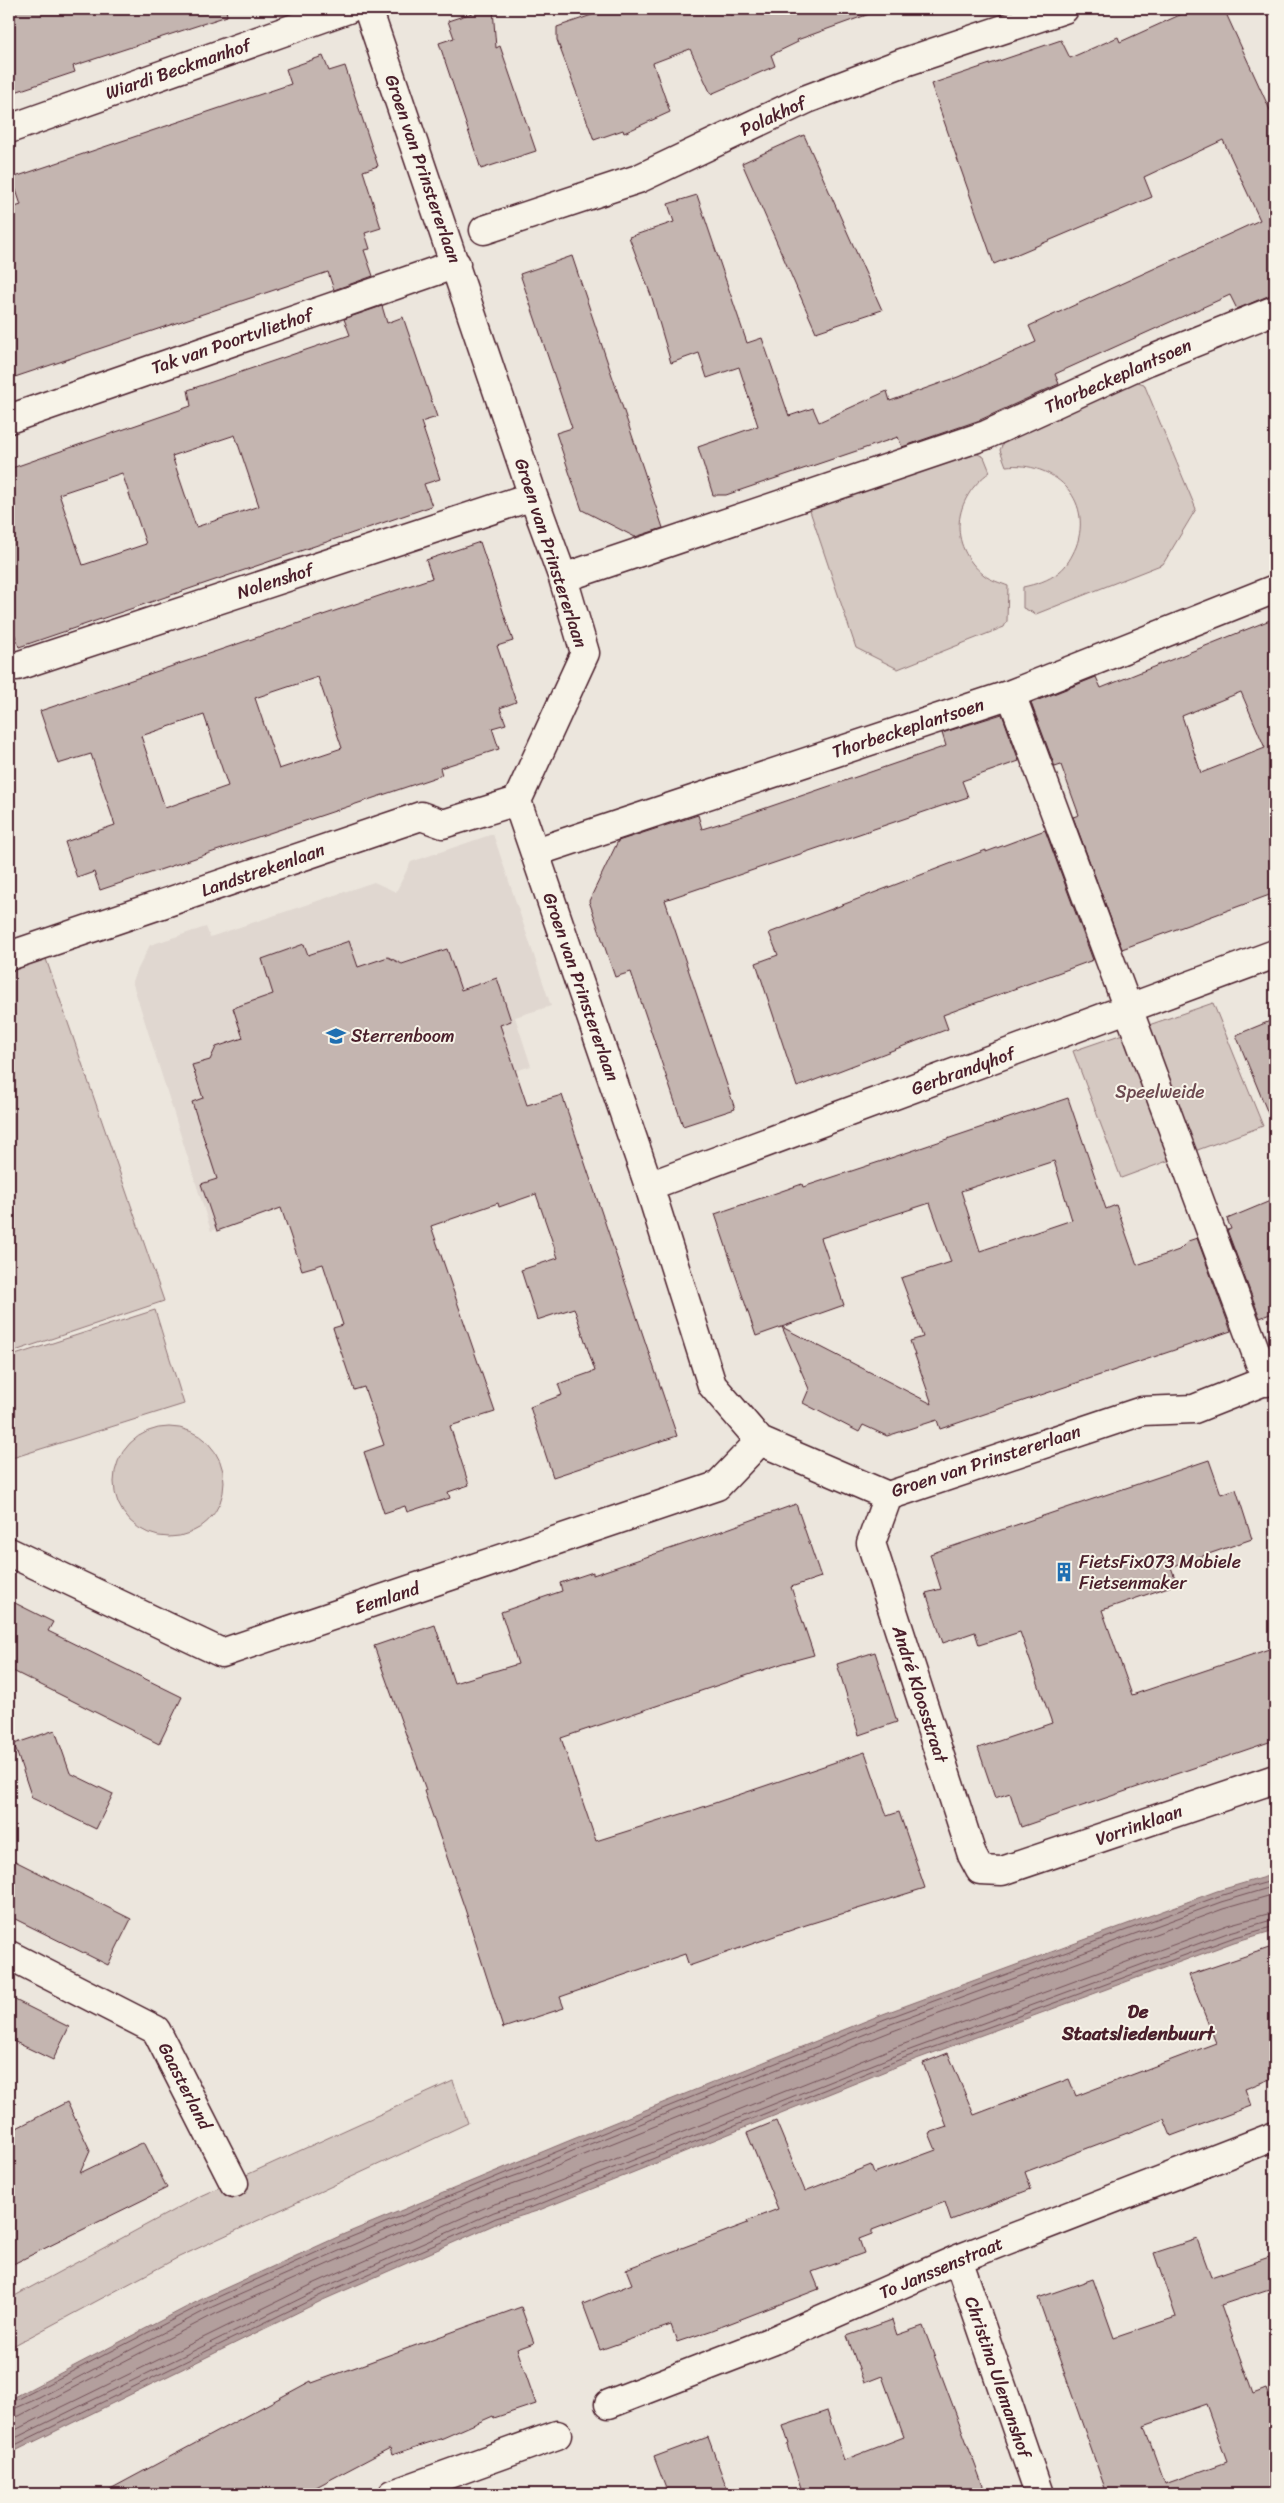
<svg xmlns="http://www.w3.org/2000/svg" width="1284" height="2503" font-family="Sriracha,sans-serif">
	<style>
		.built { fill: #e0d7d0 }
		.green { fill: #d5c9c2; stroke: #907476 }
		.water { fill: #b39f9d; stroke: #896c6f }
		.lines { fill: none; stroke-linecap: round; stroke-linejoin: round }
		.shore { stroke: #745259; stroke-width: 1 }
		.building { fill: #c4b5b0; stroke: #4a1f2b; fill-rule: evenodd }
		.street-casing { stroke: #4a1f2b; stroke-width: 31 }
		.street { stroke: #f7f3e8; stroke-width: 28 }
		.labels { text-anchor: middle; stroke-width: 4; stroke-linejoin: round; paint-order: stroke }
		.street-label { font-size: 18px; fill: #4a1f2b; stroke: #f7f3e8 }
		.poi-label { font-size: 18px; fill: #4a1f2b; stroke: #f7f3e8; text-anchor: start }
		.park-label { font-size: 18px; fill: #6d4a51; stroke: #f7f3e8 }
		.neighbourhood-label { font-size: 19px; font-weight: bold; fill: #4a1f2b; stroke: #f7f3e8 }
	</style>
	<rect width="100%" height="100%" fill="#ece6dd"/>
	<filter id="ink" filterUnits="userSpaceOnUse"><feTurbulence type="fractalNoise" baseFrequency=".02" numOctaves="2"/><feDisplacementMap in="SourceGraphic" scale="10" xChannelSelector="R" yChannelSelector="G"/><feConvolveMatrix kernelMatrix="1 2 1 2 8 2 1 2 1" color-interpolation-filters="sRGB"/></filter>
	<g filter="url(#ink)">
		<!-- built -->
		<path class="built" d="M493,834l58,172 -36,11 16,49 -83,27 3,56 -240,82 -79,-250 18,-36 56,-18 4,10 164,-55 22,10 15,-30z"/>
		<!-- green -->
		<path class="green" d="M1128,379l16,5 52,125 -33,55 -127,50 -13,-6v-21c13,-3 25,-6 36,-15 8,-6 13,-16 17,-25 18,-49 -23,-86 -70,-81l-6,-16 7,-16z
			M969,450l15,7 6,15c-37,26 -43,73 -6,103 6,5 17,8 24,11l-1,35 -3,6 -106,42 -42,-21 -49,-146z
			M46,959l118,342 -155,52v-376l3,-7z
			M1213,1003l50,123 -142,52 -48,-127z
			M155,1310l29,94 -175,55v-102z
			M114 1482a55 55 0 1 1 110 0a55 55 0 1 1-110 0Z
			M453,2081l15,42 -289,134 -170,91v-49l189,-102z"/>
		<!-- water -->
		<path class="water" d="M1275,1874v56l-41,12 -331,122 -366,147 -39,12 -175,77 -314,154v-54l197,-103 136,-62 224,-93 317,-128 334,-123z"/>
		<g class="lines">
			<!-- shore -->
			<path class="shore" d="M9,2404l200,-103 135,-61 224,-93 317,-128 334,-123 56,-16
				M9,2411l30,-13 173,-91 272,-120 39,-14 47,-21 318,-127 333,-123 54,-16
				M9,2418l10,-2 196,-102 271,-120 40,-14 47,-21 317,-127 333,-123 52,-15
				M9,2433l306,-150 176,-78 39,-12 366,-146 331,-122 48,-13
				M9,2441l309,-151 176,-78 39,-12 366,-146 331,-122 45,-13
				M9,2448l312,-153 175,-77 39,-12 366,-147 331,-121 43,-12"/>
		</g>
		<!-- building -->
		<path class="building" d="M9,9h217l1,7 -154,50 2,6 -66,22z
			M484,9h9l3,39 4,-2 36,105 -55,18 -42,-126 15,-5 -6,-17z
			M609,9h119l3,6 18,-6h123v4l-75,27 1,2 -27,13 4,11 -64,28 -21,-45 -37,14 17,49 -46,21 -1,-3 -29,10 -37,-100v-13z
			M1193,9h31l51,112v172l-38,16 -7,-14 -175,79 4,10 -79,36 -78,27 -4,-10 -172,58h-13l-15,-48 60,-21 -19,-59 -32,11 -8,-25 -28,10 -19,-65 -23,-61 45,-15 -6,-18 29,-9 50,148 15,-5 27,78 24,-8 6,14 68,-31 3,10 68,-24 78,-35 -7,-16 231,-106 -37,-80 -79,37 8,20 -158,67 -63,-180 130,-44 9,18 48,-21 2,5z
			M323,56l6,15 16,-5 33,100 -15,5 18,57 -16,5 5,16 -6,1 9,26 -39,14 -6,-18 -319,107v-170l12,-4 -9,-27 279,-94 -5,-15z
			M804,135l78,175 -66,22 -74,-169z
			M572,256l91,272 -28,9 -53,-27 -26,-77 16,-5 -52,-154z
			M382,306l5,17 16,-6 34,100 -16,5 19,57 -16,5 8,22 -413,141 -10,-29v-149l182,-63 -3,-16 162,-55 -6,-16zM235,435l24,71 -63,21 -24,-71zM122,473l24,71 -63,21 -24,-71z
			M480,542l33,99 -16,5 19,56 -16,6 6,16 -14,4 7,21 -59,19 2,7 -342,115 -6,-18 -17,6 -12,-36 50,-17 -24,-71 -33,10 -18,-53 392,-133 -6,-18zM318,677l24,71 -63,21 -24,-71zM204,715l24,71 -63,22 -24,-72z
			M1275,618v275l-153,56 -49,-132 6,-2 -18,-50 -6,2 -24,-64 65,-26 5,11zM1241,692l24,56 -64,25 -19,-57z
			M1002,714l17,47 -57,20 6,16 -303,103 70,209 -52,17 -52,-154 -16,5 -26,-76 29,-60 80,-26 4,14 29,-9 215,-74 -4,-13z
			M1045,830l48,130 -150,55 5,14 -151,58 -41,-124 22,-8 -9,-22 217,-83v2z
			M349,941l9,26 30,-10 14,7 45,-15 14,41 36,-12 14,43 -11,4 27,80 35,-10 115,341 -124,41 -23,-70 32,-12 -4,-11 37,-13 -21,-63 -37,12 -16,-50 37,-12 -22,-64 -37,13 -1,-4 -67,23 64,186 -45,14 19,59 -21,7 2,6 -43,14 -2,-6 -21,7 -20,-61 20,-7 -20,-58 -10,3 -21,-62 10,-3 -20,-61 -21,6 -21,-62 -64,23 -16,-47 16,-5 -25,-77 11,-4 -11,-33 18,-5 6,-13 27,-9 -10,-30 40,-14 -11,-35 42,-15 4,11z
			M1275,1019v109h-1l-38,-93z
			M1068,1098l38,111 10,-4 21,60 42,-15 9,-9 9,-3 34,93 -291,98 -3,-9 -50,16 -24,-11 -4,7 -56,-29 6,-14 -27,-62 150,77 -22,-63 13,-4 -22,-59 50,-16 -21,-59 -109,35 23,67 -88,31 -41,-122 87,-30 1,3 79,-26zM1054,1161l18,59 -92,31 -19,-60z
			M1275,1199v113l-15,6 -33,-88 4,-1 -4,-10z
			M1209,1460l12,34 15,-5 16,50 -81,28 6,17 -75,26 30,85 143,-48v93l-254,87 -11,-34 -15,5 -17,-50 74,-25 -32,-91 -41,13 -4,-13 -32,11 -17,-50 15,-4 -11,-35z
			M796,1504l25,73 -30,10 23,68 -30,8 -223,75 35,103 95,-30 174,-59 22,64 12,-4 26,76 -119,37 -117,41 -4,-12 -125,43 4,11 -61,20 -38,-119 -41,-118 2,-1 -52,-144 61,-21 19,58 64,-19 -17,-52 61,-21 -2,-8 33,-11v3l115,-39z
			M9,1600l44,22 -5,9 134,66 -23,47 -150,-75z
			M875,1652l22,70 -38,13 -22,-71z
			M55,1730l15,43 43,21 -17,35 -64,-31 -18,-54z
			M9,1858l122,61 -23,46 -99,-49z
			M1275,1946v131l-30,12 6,17 -80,30 -7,-17 -139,53 6,17 -80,31 -6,-18 -73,28v4l-13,5 5,14 -52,19 7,17 -109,42 -33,11 -6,-17 -71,25 -17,-46 49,-20 -6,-15 122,-46 -1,-2 31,-12 -31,-76 29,-12 29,70 66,-26 3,8 62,-23 -7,-17 18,-6 -24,-64 25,-10 26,62 95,-36 7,17 140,-53 -27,-68z
			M9,1997l60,30 -16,33 -44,-21z
			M67,2102l23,48 -10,23 64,-31 23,46 -158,78v-134z
			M1197,2239l14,38 64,-22v32l-54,18 32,89 13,-5 9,25v80h-168l-69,-196 55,-19 21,59 62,-21 -22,-64zM1206,2404l21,58 -62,22 -21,-58z
			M521,2307l13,36 -17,6 19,55 -42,14 -1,-2 -50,22 -51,17 -2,-7 -87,46h-202l210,-113 1,2z
			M892,2320l5,15 26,-9 63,168h-183l-16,-49 2,-1 -6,-18 44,-15 17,49 60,-23 -22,-61 -18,7 -17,-47z
			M708,2437l21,57h-61l-14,-37z"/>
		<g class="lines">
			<defs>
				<path id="street" d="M368,9l165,487 30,82 22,75 -68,148 132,385 63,199 48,56 128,55 254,-85 52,-2 81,-32
					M9,129l339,-120
					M484,230l154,-51 169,-80 95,-36 162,-54
					M9,419l447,-155
					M563,578l423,-143 162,-74 127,-51
					M17,666l516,-170
					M1011,694l256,688
					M536,852l475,-158 264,-105
					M9,956l412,-140 22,8 74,-23
					M649,1186l626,-232
					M888,1496l-17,47 101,312 8,15 22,1 273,-92
					M9,1552l213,101 495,-167 43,-45
					M9,1955l147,75 78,153
					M958,2259l81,235
					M609,2404l163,-63 186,-82 317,-123
					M393,2494l164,-59"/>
			</defs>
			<!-- street casing -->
			<use href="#street" class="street-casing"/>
			<!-- street -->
			<use href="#street" class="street"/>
		</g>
	</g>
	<!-- icons -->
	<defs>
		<symbol id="school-bare" viewBox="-9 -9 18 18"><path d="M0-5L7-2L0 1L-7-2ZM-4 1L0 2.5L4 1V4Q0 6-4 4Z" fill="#1f6fb2" stroke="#f7f3e8" stroke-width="2.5" paint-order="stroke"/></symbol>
		<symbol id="building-bare" viewBox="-9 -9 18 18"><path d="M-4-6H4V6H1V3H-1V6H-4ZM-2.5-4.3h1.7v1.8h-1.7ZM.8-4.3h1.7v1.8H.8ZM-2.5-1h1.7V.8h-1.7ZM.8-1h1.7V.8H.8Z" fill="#1f6fb2" stroke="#f7f3e8" stroke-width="2.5" paint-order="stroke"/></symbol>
	</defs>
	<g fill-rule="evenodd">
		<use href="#school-bare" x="322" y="1022" width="28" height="28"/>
		<use href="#building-bare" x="1050" y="1558" width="28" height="28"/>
	</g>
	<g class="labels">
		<!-- street labels -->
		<g class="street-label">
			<text transform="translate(178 69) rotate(-19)" y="6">Wiardi Beckmanhof</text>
			<text transform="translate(773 116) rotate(-25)" y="6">Polakhof</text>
			<text transform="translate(423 169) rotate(71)" y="6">Groen van Prinstererlaan</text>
			<text transform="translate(232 341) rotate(-19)" y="6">Tak van Poortvliethof</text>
			<text transform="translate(1118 376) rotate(-24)" y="6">Thorbeckeplantsoen</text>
			<text transform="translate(551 553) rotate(72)" y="6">Groen van Prinstererlaan</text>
			<text transform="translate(275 581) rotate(-18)" y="6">Nolenshof</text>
			<text transform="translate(908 728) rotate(-18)" y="6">Thorbeckeplantsoen</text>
			<text transform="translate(263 870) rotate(-19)" y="6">Landstrekenlaan</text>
			<text transform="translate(581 987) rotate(71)" y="6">Groen van Prinstererlaan</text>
			<text transform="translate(963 1071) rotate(-20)" y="6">Gerbrandyhof</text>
			<text transform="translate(986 1461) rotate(-18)" y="6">Groen van Prinstererlaan</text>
			<text transform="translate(387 1598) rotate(-18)" y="6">Eemland</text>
			<text transform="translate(920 1694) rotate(72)" y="6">André Kloosstraat</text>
			<text transform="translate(1139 1825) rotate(-19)" y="6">Vorrinklaan</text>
			<text transform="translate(185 2086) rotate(63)" y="6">Gaasterland</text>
			<text transform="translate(941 2268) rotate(-23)" y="6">To Janssenstraat</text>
			<text transform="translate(998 2377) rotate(71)" y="6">Christina Ulemanshof</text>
		</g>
		<!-- poi labels -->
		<g class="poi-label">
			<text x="351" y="1042">Sterrenboom</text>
			<text x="1079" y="1568">FietsFix073 Mobiele<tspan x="1079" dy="21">Fietsenmaker</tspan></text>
		</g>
		<!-- park labels -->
		<g class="park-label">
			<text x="1160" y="1098">Speelweide</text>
		</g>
		<!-- neighbourhood labels -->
		<g class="neighbourhood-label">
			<text x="1138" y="2018">De<tspan x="1138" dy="22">Staatsliedenbuurt</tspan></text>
		</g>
	</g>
	<!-- margin -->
	<rect width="1284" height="2503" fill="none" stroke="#f7f3e8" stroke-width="30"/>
	<rect x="15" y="15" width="1254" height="2473" fill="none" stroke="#4a1f2b" stroke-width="2" filter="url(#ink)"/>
</svg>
